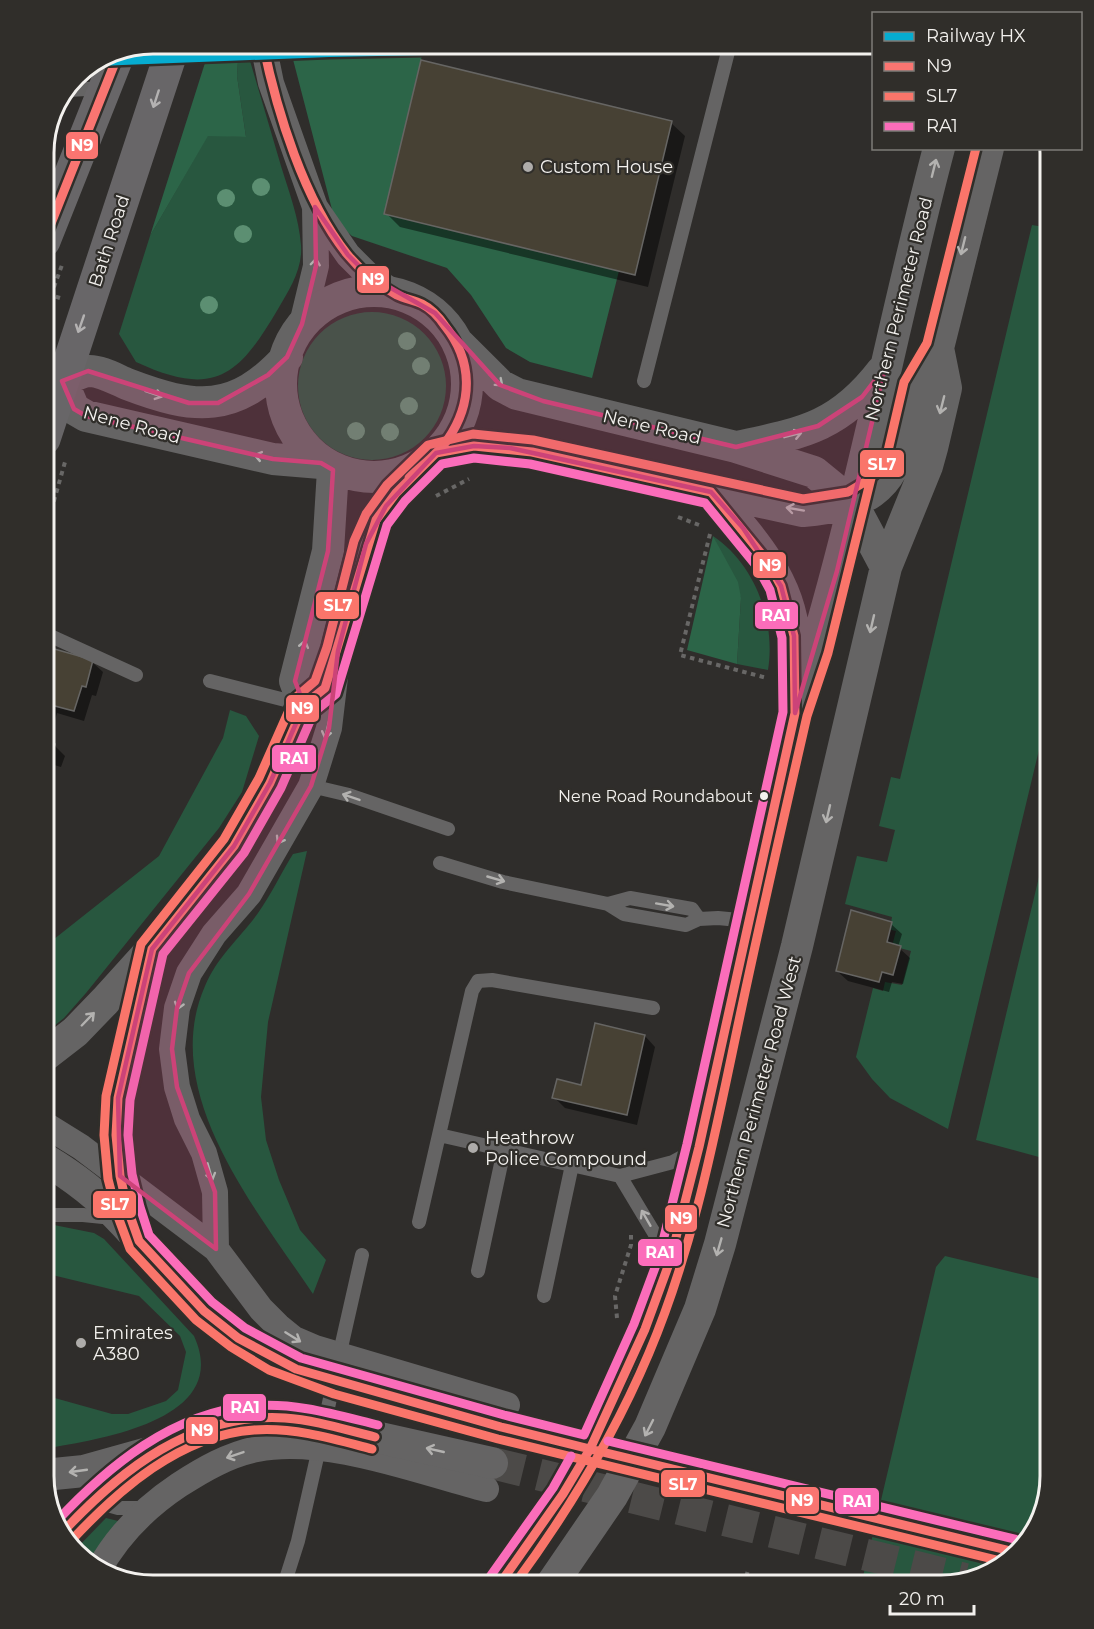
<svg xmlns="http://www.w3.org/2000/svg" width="1094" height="1629" font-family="Montserrat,sans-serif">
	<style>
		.green { fill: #28573f }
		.forest { fill: #2c6548 }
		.shadow { fill: #0007 }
		.building { fill: #474134; stroke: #666563; stroke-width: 1.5 }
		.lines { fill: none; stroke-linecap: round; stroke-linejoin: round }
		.tertiary-tunnel { stroke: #4c4a48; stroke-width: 32; stroke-dasharray: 32 16; stroke-linecap: butt }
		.path { stroke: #686766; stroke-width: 4; stroke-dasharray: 4.5 4.5; stroke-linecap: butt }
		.service { stroke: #656464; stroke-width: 14 }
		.minor { stroke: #656464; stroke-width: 26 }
		.tertiary { stroke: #656464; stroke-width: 32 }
		.trunk { stroke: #686668; stroke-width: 33 }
		.bus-1-casing { stroke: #302e2a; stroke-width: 14 }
		.bus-2-casing { stroke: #302e2a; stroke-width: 14 }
		.bus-3-casing { stroke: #302e2a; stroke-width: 14 }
		.bus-1 { stroke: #fa7571; stroke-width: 9 }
		.bus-2 { stroke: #fa756a; stroke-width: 9 }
		.bus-3 { stroke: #fb6dba; stroke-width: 9 }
		.rail-1-casing { stroke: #302e2a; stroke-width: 15 }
		.rail-1 { stroke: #06acd0; stroke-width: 10 }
		.tree { fill: #5c8f72 }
		.oneway { stroke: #b4b2b2 }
		.oneway2 { stroke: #b3b2b0 }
		.marked { fill: #cc4378; fill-opacity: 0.2; stroke: #cc4378; stroke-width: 4.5; stroke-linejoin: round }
		.poi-dot { fill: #aeacaa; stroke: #302e2a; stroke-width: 2 }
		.bus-dot { fill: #f3f1ee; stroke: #302e2a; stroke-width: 2 }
		.labels { text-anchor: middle; stroke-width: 4.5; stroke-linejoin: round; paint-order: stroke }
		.bus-label { font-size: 16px; fill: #f3f1ee; stroke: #302e2a; text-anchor: end }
		.poi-label { font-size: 18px; fill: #f3f1ee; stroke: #302e2a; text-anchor: start }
		.street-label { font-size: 18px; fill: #f3f1ee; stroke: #302e2a }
		.rim { fill: none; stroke: #f3f1ee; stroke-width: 3 }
		.line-badge { stroke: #302e2a; stroke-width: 2 }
		.badge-label { font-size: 16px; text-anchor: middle; font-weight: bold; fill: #fff }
	</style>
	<rect width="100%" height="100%" fill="#2f2d2b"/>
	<!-- green -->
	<path class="green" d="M239,44h6c12,40 24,81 36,122 8,26 18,52 20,79 2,24 -12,45 -23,64 -40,68 -64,89 -142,53l-17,-28 31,-98 58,-101 38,2 -9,-61z
		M1032,225l18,3v476l-102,425 -58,-31 -18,-19 -16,-22 17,-69 10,3 2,-9 17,3 9,-34 -19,-5 4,-15 -13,-3 8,-5 1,-6 -47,-13 12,-48 30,6 8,-32 -16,-4 12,-49 9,2z
		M298 386a74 74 0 1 1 148 0a74 74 0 1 1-148 0Z
		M713,536c42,28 63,85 55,134l-31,-6 4,-66z
		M230,710l16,6 13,20 -17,56 -23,36 -133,165 -22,25 -20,16v-87l115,-91 64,-118z
		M1050,831v329l-74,-20z
		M307,851l-39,171 -7,75 5,43 13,40 21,50 26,30 -13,34c-56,-84 -155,-201 -108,-308 12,-29 35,-48 53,-73 13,-18 23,-40 35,-59z
		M54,1225l40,8 10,6 90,97c39,85 -96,103 -150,113v-54l68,19h16l38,-13 12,-11 8,-38 -6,-16 -41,-40 -95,-23v-46z
		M945,1256l105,25v196l-14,54 -40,40 -54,14h-81l75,-318z
		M106,1518l16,4 -30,43 -16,-16z"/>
	<!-- forest -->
	<path class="forest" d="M211,44h28l-2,32 9,61 -38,-1 -58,100z
		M289,44h135l-3,16 198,211 -27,107 -62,-16 -24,-14 -35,-53 -24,-27 -95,-32 -17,-15z
		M713,536l25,46 3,16 -4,66 -50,-14z"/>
	<!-- shadow -->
	<path class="shadow" d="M671,123l14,13 -37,151 -248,-60 -14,-14z
		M53,126l-9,28v-8z
		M1045,148h4l1,5v16l-8,-8z
		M44,647l48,15 11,10 -7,24 -4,-1 -8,26 -27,-8 -4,14 -9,-2z
		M44,742l10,3 11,11 -4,11 -17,-5z
		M891,924l11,10 -4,13 12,11 -7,26 -11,-2 -3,10 -41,-11 -11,-10z
		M645,1036l10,11 -18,78 -72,-17 -11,-11 28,-11z"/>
	<!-- building -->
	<path class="building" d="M421,60l251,61 -37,154 -251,-61z
		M1044,148h5l1,16 -9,-2z
		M44,646l49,14 -7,27 -4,-1 -8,25 -27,-7 -3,12z
		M44,741l11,3 -4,14 -7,-2z
		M851,910l41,12 -5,20 14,4 -8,29 -11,-3 -3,10 -43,-11z
		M595,1023l50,12 -18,80 -75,-17 5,-19 24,6z"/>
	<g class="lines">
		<!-- tertiary-tunnel -->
		<path class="tertiary-tunnel" d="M501,1427l514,125
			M492,1463l473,116"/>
		<!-- path -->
		<path class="path" d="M60,298l-9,-3 11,-30
			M436,496l33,-17
			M678,517l21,8
			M710,534l-30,121 87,23
			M44,536l21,-74
			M617,1318l-2,-22 16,-51v-10
			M744,1585l4,-15"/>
		<!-- service -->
		<path class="service" d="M69,90l34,-2
			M644,381l86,-337
			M44,633l92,42
			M210,681l91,23
			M311,786l38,9 99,34
			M440,863l63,19 105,22 16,10 62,11 13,-6
			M608,904l22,-6 62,11 7,10 19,-1 31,3
			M439,1135l181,41 53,-14 24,-13
			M620,1176l48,80
			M44,1215h39l30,3
			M419,1222l53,-231 6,-10 14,-1 161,28
			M478,1271l26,-121
			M544,1296l28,-131
			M338,1361l24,-106
			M324,1426l10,-46
			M97,1502l21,6h28
			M284,1585l14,-44 22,-97"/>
		<!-- minor -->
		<path class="minor" d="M263,44l8,39 44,124 33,48 20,20 29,20
			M302,324l14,-58 -1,-59
			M336,669l-7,59 -18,58 -62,108 -35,40 -25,39 -12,35 -5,41 5,38 10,32 17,34 11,39 1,57 45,60 17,17 16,13 21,9 192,57
			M44,1124l37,23 135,102
			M98,1571c19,-35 48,-64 81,-86 25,-16 49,-30 78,-36 68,-14 163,23 229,40"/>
		<!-- tertiary -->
		<path class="tertiary" d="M281 384a93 93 0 1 1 186 0a93 93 0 1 1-186 0Z
			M459,344l41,41 17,9 219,53 78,25 38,31 34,64
			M287,357c-52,57 -92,53 -160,27 -10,-4 -27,-14 -39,-13 -8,1 -19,7 -26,10l12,28 12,7 187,43 48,4
			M737,447c66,-14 102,-20 145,-76
			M436,453l38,-7 36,2 293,63c61,-6 89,-18 102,-81 4,-14 5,-32 11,-46 6,-12 15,-24 22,-36
			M711,492c37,42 79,86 83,145 2,17 1,34 1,51
			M304,705l-9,-24 33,-130 5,-81
			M44,1056l31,-24 30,-31 47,-52 45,-55 37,-48 19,-31 51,-110 21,-17 51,-168 47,-57
			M44,1159c27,16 56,38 78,62 28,29 52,63 82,90 79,71 198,89 297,116
			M136,1232c-41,-109 -4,-177 16,-283
			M44,1475l40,-4 68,-19 59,-26 50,-9 24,1 42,8 165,37
			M61,1534l84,-76
			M499,1585c75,-97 135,-207 171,-325 26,-82 41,-167 59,-250 21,-99 44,-198 66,-297 61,-184 94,-377 144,-565
			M551,1585l61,-89 38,-69 50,-118 20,-65 77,-298 89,-379 41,-101 5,-18 14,-60 -8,-40 50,-200"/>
		<!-- trunk -->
		<path class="trunk" d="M44,241l76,-191
			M44,439l130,-395"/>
		<defs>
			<path id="bus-1" d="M263,44c14,68 41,156 84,210 13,16 32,31 50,41 8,4 17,5 25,9 10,5 17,13 23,22 28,35 28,76 3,113 -10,15 -27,27 -39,39
				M44,241l76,-191
				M474,446l58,6 179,40 57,70 13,24 13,50 1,77 -96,434 -29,114 -25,68 -55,120 -89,-22 -205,-58 -58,-31 -34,-27 -65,-70 -11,-31 -8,-34 -4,-41 2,-37 34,-149 82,-103 36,-63 34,-78 21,-17 51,-168 20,-27 40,-40z
				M590,1449l425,103
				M61,1534c59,-64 132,-122 224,-116 31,2 61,12 90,19
				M499,1585l64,-91 27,-45"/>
			<path id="bus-2" d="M976,148l-49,195 -23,39 -17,73 -8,15 -11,10 -20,12 -45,7 -270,-59 -60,-6 -45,11 -41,40 -21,29 -12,27 -27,106 -12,34 -21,18 -35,79 -35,61 -83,105 -35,152 -2,39 4,44 9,35 13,35 66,71 35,27 38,23 65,24 164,45 507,123
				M70,1542c48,-52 110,-107 184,-112 40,-3 80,9 118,19
				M514,1585c53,-72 100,-149 135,-232 44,-104 65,-214 88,-323 22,-105 46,-209 70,-314l21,-63 47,-191"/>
			<path id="bus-3" d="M474,458l56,6 175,39 53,65 12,22 12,48 1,74 -96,432 -28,113 -25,67 -50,111 -80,-20 -203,-57 -56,-30 -33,-26 -63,-67 -9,-28 -8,-33 -4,-39 2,-35 33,-146 81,-101 37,-65 33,-76 22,-18 51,-169 18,-24 37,-37z
				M608,1441l410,99
				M56,1522c51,-55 117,-110 196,-116 43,-4 85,9 126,19
				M489,1578l64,-90 18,-32"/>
		</defs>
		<!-- bus-1 casing -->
		<use href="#bus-1" class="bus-1-casing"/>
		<!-- bus-2 casing -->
		<use href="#bus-2" class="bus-2-casing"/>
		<!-- bus-3 casing -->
		<use href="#bus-3" class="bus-3-casing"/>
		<!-- bus-1 -->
		<use href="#bus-1" class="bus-1"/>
		<!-- bus-2 -->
		<use href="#bus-2" class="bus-2"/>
		<!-- bus-3 -->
		<use href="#bus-3" class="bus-3"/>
		<defs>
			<path id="rail-1" d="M97,61l232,-9 375,-8"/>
		</defs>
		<!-- rail-1 casing -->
		<use href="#rail-1" class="rail-1-casing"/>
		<!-- rail-1 -->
		<use href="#rail-1" class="rail-1"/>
	</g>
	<!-- trees -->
	<g class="tree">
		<circle cx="261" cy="187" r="9"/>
		<circle cx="226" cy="198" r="9"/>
		<circle cx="243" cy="234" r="9"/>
		<circle cx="209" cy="305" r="9"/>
		<circle cx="407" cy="341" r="9"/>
		<circle cx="421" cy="366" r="9"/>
		<circle cx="409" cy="406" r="9"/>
		<circle cx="356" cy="431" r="9"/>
		<circle cx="390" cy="432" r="9"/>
	</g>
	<!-- one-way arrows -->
	<defs><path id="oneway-shaft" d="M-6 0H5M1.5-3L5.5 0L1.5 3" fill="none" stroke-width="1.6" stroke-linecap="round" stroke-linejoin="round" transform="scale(1.5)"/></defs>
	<g class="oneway">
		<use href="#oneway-shaft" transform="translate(156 99) rotate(108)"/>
		<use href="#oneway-shaft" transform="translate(81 324) rotate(109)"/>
	</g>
	<g class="oneway2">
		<use href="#oneway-shaft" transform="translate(934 168) rotate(-76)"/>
		<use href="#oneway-shaft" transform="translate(963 246) rotate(104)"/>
		<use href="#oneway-shaft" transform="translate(315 267) rotate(-83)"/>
		<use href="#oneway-shaft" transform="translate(496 380) rotate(41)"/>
		<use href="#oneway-shaft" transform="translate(154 394) rotate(18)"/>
		<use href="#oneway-shaft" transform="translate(942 405) rotate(104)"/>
		<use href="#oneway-shaft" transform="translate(793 435) rotate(-14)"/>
		<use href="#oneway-shaft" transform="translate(263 457) rotate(-167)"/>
		<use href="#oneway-shaft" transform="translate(795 509) rotate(-170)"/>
		<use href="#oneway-shaft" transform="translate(872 624) rotate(103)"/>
		<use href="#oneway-shaft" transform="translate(303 649) rotate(-76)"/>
		<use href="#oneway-shaft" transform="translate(327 730) rotate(103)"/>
		<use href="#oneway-shaft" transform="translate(351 797) rotate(-161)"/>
		<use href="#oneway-shaft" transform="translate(828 814) rotate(103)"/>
		<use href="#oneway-shaft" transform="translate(282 836) rotate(120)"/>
		<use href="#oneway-shaft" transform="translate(496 879) rotate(16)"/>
		<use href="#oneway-shaft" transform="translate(665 905) rotate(10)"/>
		<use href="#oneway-shaft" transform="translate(180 1001) rotate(107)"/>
		<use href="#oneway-shaft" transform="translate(88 1019) rotate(-46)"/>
		<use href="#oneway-shaft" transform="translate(210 1172) rotate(74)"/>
		<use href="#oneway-shaft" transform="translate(646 1218) rotate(-120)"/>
		<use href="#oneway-shaft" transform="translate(719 1247) rotate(106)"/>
		<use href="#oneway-shaft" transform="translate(293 1337) rotate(32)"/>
		<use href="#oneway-shaft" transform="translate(649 1428) rotate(117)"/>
		<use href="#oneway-shaft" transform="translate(435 1450) rotate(-167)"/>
		<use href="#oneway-shaft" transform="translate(235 1455) rotate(161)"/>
		<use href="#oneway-shaft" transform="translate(78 1471) rotate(172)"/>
	</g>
	<!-- marked area -->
	<path class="marked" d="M315,207l33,48 20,20 67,38 65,72 43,16 193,46 82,-21 44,-29 23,-30 -48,204 -42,142 -1,-77 -13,-50 -38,-58 -32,-36 -201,-44 -36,-2 -38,7 -50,53 -20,38 -28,107 -9,77 -18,58 -62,108 -60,79 -12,35 -5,41 5,38 38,105 1,57 -96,-73 -2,-78 34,-149 82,-103 36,-63 34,-78 -9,-24 33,-130 5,-81 -12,-7 -48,-4 -187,-43 -12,-7 -12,-28 26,-10 101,32h29l50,-28 19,-18 15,-33 14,-58z"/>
	<!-- markers -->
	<g class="poi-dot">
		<circle cx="528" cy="167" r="6"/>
		<circle cx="473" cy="1148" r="6"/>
		<circle cx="81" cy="1343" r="6"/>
	</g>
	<circle class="bus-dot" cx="764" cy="796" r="5"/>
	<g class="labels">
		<!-- bus labels -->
		<g class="bus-label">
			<text x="753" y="802">Nene Road Roundabout</text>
		</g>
		<!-- poi labels -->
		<g class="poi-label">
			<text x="540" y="173">Custom House</text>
			<text x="485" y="1144">Heathrow<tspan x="485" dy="21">Police Compound</tspan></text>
			<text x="93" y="1339">Emirates<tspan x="93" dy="21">A380</tspan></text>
		</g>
		<!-- street labels -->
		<g class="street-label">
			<text transform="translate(109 241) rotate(-72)" y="6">Bath Road</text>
			<text transform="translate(899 309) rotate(-76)" y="6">Northern Perimeter Road</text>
			<text transform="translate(132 425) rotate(15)" y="6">Nene Road</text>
			<text transform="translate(652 427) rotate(13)" y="6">Nene Road</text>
			<text transform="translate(759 1092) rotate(-75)" y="6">Northern Perimeter Road West</text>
		</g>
	</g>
	<!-- crop -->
	<path d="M0 0H1094V1629H0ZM153 54H941A99 99 0 0 1 1040 153V1476A99 99 0 0 1 941 1575H153A99 99 0 0 1 54 1476V153A99 99 0 0 1 153 54Z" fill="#302e2a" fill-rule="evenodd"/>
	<path class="rim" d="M153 54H941A99 99 0 0 1 1040 153V1476A99 99 0 0 1 941 1575H153A99 99 0 0 1 54 1476V153A99 99 0 0 1 153 54Z"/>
	<g class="line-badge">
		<rect x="65" y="131" width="34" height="29" rx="6" fill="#fa7571"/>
		<rect x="356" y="265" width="34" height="29" rx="6" fill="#fa7571"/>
		<rect x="859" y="449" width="46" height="29" rx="6" fill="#fa756a"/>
		<rect x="752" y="551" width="35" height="28" rx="6" fill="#fa7571"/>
		<rect x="315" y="591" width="45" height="29" rx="6" fill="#fa756a"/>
		<rect x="754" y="601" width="45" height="29" rx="6" fill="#fb6dba"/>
		<rect x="285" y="694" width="35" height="29" rx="6" fill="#fa7571"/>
		<rect x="271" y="744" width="46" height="29" rx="6" fill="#fb6dba"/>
		<rect x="92" y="1190" width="45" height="29" rx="6" fill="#fa756a"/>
		<rect x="664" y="1204" width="34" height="29" rx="6" fill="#fa7571"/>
		<rect x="637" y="1238" width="46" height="29" rx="6" fill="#fb6dba"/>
		<rect x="222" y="1393" width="45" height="29" rx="6" fill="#fb6dba"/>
		<rect x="185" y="1416" width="34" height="29" rx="6" fill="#fa7571"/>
		<rect x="660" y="1469" width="46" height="29" rx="6" fill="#fa756a"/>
		<rect x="785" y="1486" width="35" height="29" rx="6" fill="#fa7571"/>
		<rect x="834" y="1487" width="46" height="28" rx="6" fill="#fb6dba"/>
	</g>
	<g class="badge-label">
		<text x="82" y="151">N9</text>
		<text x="373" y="285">N9</text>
		<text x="882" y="470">SL7</text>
		<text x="770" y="571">N9</text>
		<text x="338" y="611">SL7</text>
		<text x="776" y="621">RA1</text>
		<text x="302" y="714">N9</text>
		<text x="294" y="764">RA1</text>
		<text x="115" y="1210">SL7</text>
		<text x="681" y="1224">N9</text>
		<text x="660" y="1258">RA1</text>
		<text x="245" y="1413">RA1</text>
		<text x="202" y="1436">N9</text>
		<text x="683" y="1490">SL7</text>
		<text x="802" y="1506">N9</text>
		<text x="857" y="1507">RA1</text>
	</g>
	<!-- legend -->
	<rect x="872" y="12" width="210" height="138" fill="#302e2a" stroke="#7e7c78" stroke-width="1.5"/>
	<rect x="884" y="32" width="30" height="9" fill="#06acd0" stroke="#7e7c78" stroke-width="1.5"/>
	<text x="926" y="42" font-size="18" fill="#f3f1ee">Railway HX</text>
	<rect x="884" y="62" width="30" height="9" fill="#fa7571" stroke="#7e7c78" stroke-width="1.5"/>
	<text x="926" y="72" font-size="18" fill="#f3f1ee">N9</text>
	<rect x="884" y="92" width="30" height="9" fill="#fa756a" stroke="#7e7c78" stroke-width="1.5"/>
	<text x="926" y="102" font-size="18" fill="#f3f1ee">SL7</text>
	<rect x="884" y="122" width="30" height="9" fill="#fb6dba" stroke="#7e7c78" stroke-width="1.5"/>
	<text x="926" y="132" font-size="18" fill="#f3f1ee">RA1</text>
	<!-- scale -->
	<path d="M890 1605v9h84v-9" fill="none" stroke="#f3f1ee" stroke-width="3"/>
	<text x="899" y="1605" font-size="18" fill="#f3f1ee" stroke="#302e2a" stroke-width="4.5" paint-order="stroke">20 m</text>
</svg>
